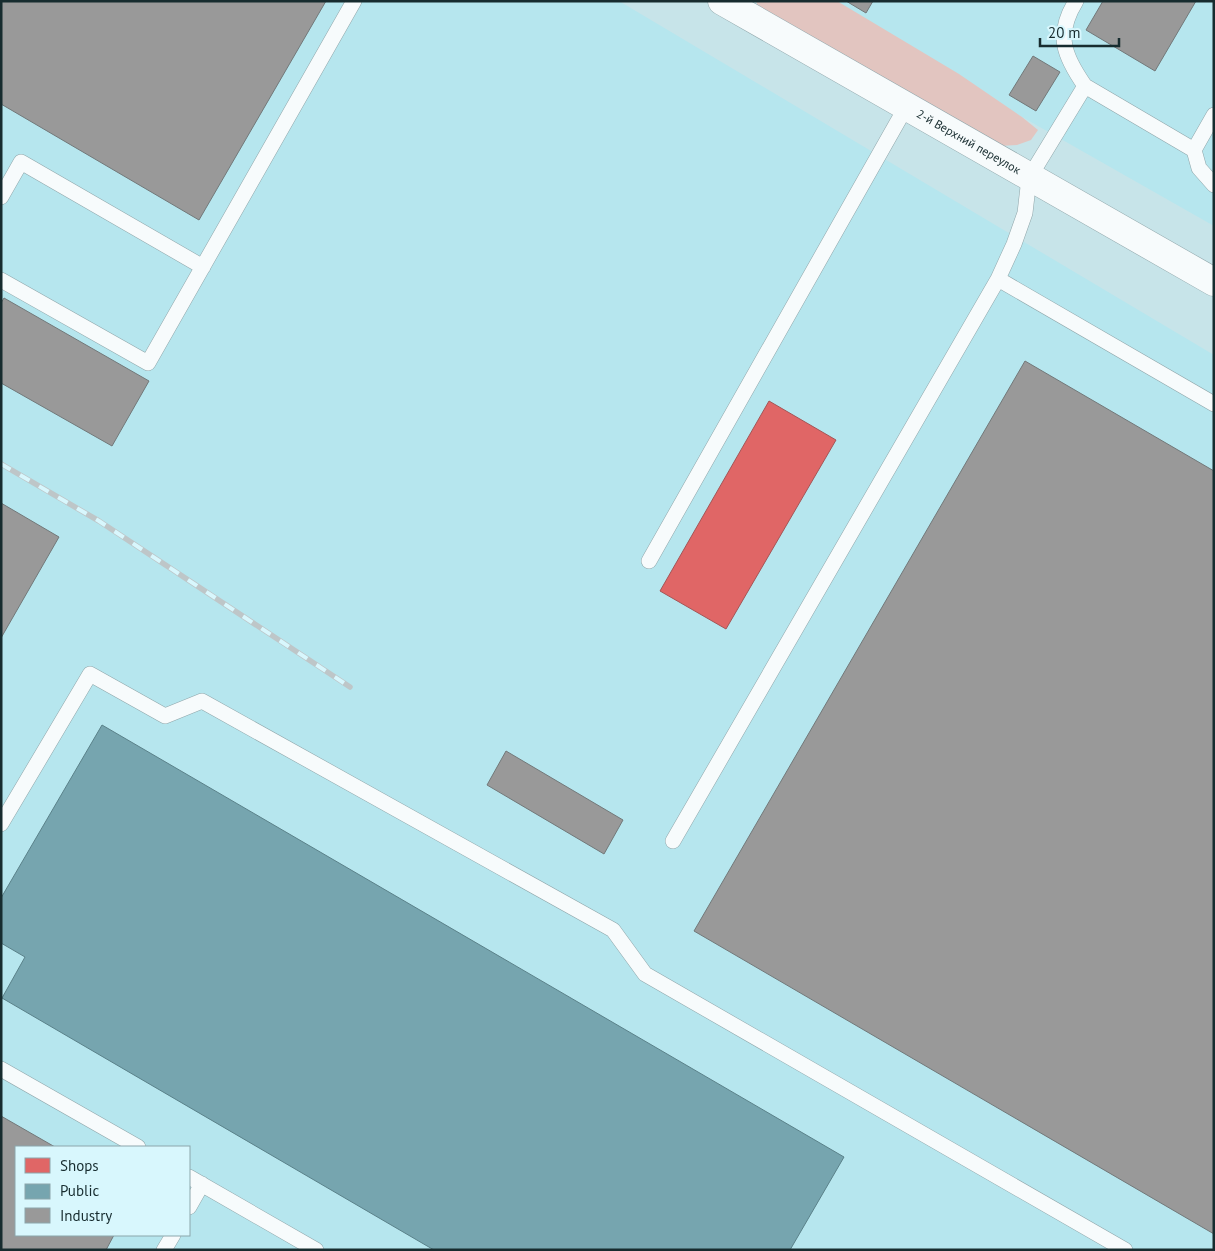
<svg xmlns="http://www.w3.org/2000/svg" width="1215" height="1251" font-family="'PT Sans',sans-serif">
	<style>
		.built { fill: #b6e6ee; fill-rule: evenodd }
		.green { fill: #e2c5c0 }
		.shops { fill: #e06666; stroke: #a45556 }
		.public { fill: #76a5af; stroke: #5a8189 }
		.industry { fill: #999; stroke: #727879 }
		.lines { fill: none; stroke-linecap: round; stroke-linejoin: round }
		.lane-casing { stroke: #90a6aa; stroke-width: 16 }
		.street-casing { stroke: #90a6aa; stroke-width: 29 }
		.lane { stroke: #f7fbfc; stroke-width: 15 }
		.street { stroke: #f7fbfc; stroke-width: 28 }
		.rail-casing { stroke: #bec6c8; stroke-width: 5.5 }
		.rail { stroke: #d8f7fd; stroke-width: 4; stroke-dasharray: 11; stroke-linecap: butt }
		.labels { text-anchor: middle; stroke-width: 5; stroke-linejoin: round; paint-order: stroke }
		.street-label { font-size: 12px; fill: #172c2f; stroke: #d8f7fd }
	</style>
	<rect width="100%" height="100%" fill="#c7e4e9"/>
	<!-- built -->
	<path class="built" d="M1,1h618l595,354v895h-1213zM16,1147h173v88h-173z
		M818,1h396v225z"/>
	<!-- green -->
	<path class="green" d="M756,1h81l122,73 63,43 16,13 -7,10 -14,5 -18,1 -240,-136z"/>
	<!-- shops -->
	<path class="shops" d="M769,401l67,39 -110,189 -66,-38z"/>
	<!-- public -->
	<path class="public" d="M102,725l742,432 -54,93h-356l-432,-252 23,-41 -24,-14v-45z"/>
	<!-- industry -->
	<path class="industry" d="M1,1h325l-127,219 -198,-116z
		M846,1h27l-7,12z
		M1103,1h93l-41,70 -69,-41z
		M1033,56l27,16 -24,39 -27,-16z
		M4,298l145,83 -37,65 -111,-63v-80z
		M1025,361l189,110v763l-520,-303z
		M1,503l58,34 -58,101z
		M506,751l117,69 -19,34 -117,-69z
		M1,1116l54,31h-39v88h98l-8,15h-105z"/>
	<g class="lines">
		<defs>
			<path id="lane" d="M1085,86l109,64 20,-35
				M1194,150l5,18 15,17
				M1,197l20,-35 182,105
				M998,279l16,-35 11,-31 4,-35 56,-92c-21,-30 -30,-51 -9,-85
				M1,280l147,83 206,-362
				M649,561l257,-454
				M1,824l89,-150 75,42 37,-15 411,229 32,44 480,276
				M673,841l325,-562 216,125
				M1,1069l137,78
				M189,1177l127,73
				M189,1207l13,-23
				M164,1250l9,-15"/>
			<g id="street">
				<path id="s1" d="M722,1l492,281"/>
			</g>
		</defs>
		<!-- lane casing -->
		<use href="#lane" class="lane-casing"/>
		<!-- street casing -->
		<use href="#street" class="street-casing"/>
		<!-- lane -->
		<use href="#lane" class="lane"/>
		<!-- street -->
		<use href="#street" class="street"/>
		<defs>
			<path id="rail" d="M1,464l98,57 251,166"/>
		</defs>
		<!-- rail casing -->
		<use href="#rail" class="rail-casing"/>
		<!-- rail -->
		<use href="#rail" class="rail"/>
	</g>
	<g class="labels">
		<!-- street labels -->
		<g class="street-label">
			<text dy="4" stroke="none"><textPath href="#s1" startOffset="284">2-й Верхний переулок</textPath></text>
		</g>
	</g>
	<!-- border -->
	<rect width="1215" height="1251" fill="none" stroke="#172c2f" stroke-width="5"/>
	<!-- legend -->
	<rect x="15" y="1146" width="175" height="90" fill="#d8f7fd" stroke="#8ba6ab"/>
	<rect x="25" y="1158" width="25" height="15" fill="#e06666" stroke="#8ba6ab"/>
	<text x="60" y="1171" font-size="15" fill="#172c2f">Shops</text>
	<rect x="25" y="1184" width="25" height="15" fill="#76a5af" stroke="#8ba6ab"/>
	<text x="60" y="1196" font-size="15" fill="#172c2f">Public</text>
	<rect x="25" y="1208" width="25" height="15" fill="#999999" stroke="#8ba6ab"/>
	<text x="60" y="1221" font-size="15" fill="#172c2f">Industry</text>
	<!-- scale -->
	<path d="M1040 38v8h79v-8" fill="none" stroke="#172c2f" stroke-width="2.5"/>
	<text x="1048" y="38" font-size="15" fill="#172c2f" stroke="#d8f7fd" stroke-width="4" paint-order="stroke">20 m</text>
</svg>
